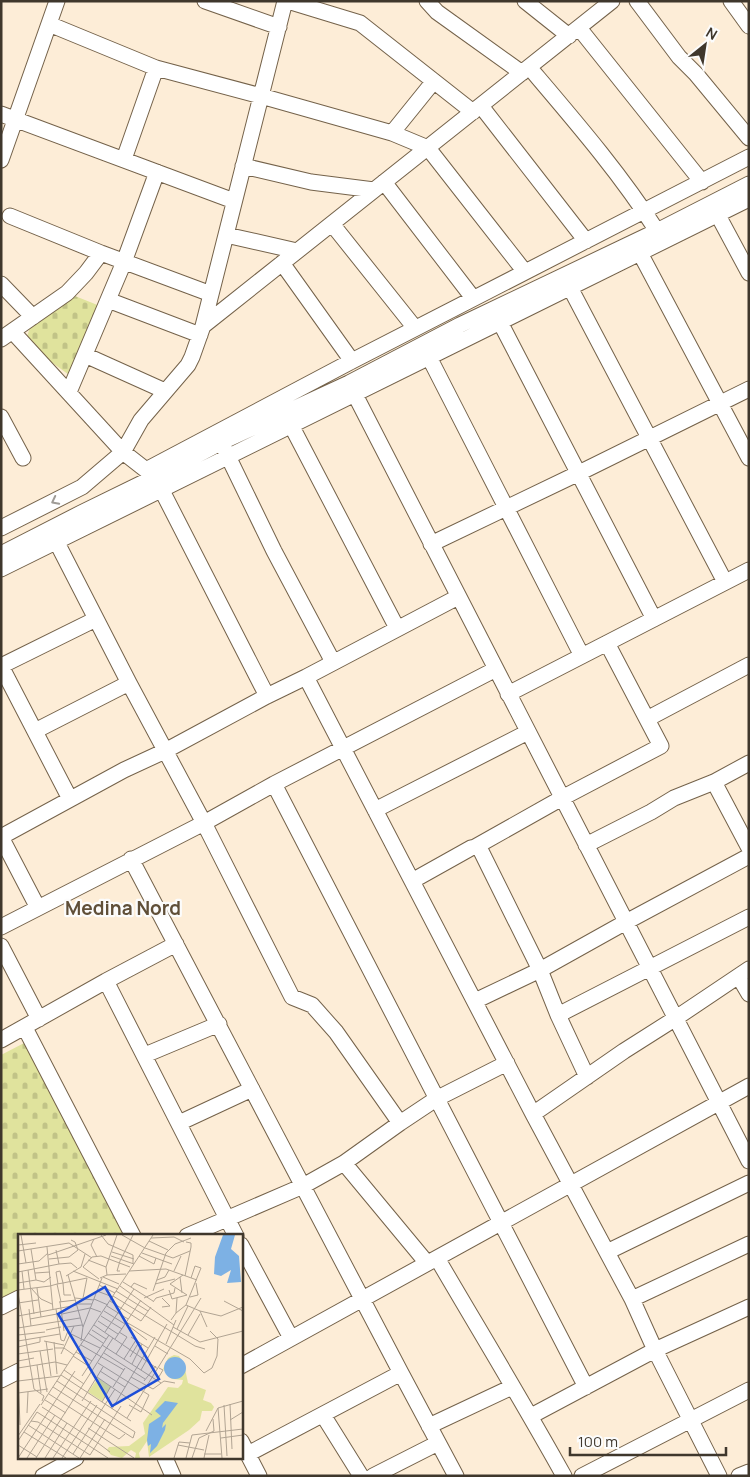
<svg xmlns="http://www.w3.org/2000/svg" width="750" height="1477" font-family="Manrope,sans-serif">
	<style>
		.cemetery { fill: url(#cemetery-stones) }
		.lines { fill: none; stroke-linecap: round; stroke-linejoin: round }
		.minor-casing { stroke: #74624a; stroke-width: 17 }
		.minor { stroke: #fff; stroke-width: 15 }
		.oneway { stroke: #9f9b96 }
		.labels { text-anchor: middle; stroke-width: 4.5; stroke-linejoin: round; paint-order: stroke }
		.district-label { font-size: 19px; font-weight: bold; fill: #604f38; stroke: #fcfcfc }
		.inset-road { fill: none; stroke: #b1a493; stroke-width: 1 }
		.view { fill: #1d4ed8; fill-opacity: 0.15; stroke: #1d4ed8; stroke-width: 2.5 }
		.inset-edge { fill: none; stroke: #3f372c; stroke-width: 2.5 }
	</style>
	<defs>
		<pattern id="cemetery-stones" width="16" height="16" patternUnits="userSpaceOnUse" patternTransform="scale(1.25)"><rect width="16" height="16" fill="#e0e39d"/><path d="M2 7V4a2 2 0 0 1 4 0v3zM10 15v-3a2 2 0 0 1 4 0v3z" fill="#c1c387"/></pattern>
	</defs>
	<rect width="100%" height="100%" fill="#fdedd7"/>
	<!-- cemetery -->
	<path class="cemetery" d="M70,294l30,12 -28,71 -47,-34 7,-22z
		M28,1041l96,195h-105v55l-18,9v-245z"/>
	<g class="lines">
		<defs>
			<path id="minor" d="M205,1l74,26
				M288,1l72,22 113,89
				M427,1l10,11 85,61
				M525,1l44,35
				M637,1l42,56 17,17 53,64
				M731,1l18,25
				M49,24l107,44 105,28 131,37 36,15 97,124
				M579,28l123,154
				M529,67c45,53 91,106 128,164
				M481,106l105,135
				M1,114l233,87
				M392,133l42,-52
				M124,159l32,-91
				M1,160l56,-159
				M243,166l68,16 63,8
				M384,182l89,116
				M713,206l36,67
				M10,216l91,37 110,41
				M332,224l83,104
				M226,235l71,16
				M634,245l6,8 109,205
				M282,263l70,98
				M565,278l160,304
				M1,284l32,33
				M108,300l92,35
				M500,322l154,297
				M203,326l409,-325
				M13,332l110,120 32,25 112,219
				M1,339l66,-46 19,-20 15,-20
				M85,355l80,36
				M429,357l153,299
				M349,383l400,778
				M69,392l55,-130 33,-90
				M1,417l22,41
				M291,425l106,203
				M224,448l50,103 59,111
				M146,470l206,-109 397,-204
				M1,528l81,-41 41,-35 18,-32 47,-55 4,-8 11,-31 82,-325
				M52,533l77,150 75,140 88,174 20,8 24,27 64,91
				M431,544l148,-71 170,-84
				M1,554l80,-41 88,-43 53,-28 127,-59 111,-58 197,-94 92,-47
				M1,569l748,-370
				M1,666l69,133
				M1,666l95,-47
				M306,677l227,437 99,185 23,51 64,126
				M508,694l241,-124
				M647,719l102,-54
				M35,731l94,-48
				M714,782l35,66
				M274,784l312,603
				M375,810l153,-78
				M586,845l65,-33 23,-14 40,-16 35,-19
				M475,847l5,2 60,121 18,45 29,62
				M131,859l270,514 55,103
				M412,881l59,-33 4,-1 87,-49 99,-52 -54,-103
				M38,908l-37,-71 123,-67 41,-19 102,-55 39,-19 152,-80
				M1,927l203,-104 70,-39 222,-115
				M1,946l38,73
				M739,977l10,17
				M106,981l130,255
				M475,1001l65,-31 86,-48 123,-66
				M558,1015l191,-98
				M25,1028l108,208
				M1,1040l105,-59 70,-37
				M145,1055l74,-31
				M533,1114l91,-63 52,-33 73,-49
				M179,1123l73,-34
				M344,1163l83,100
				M187,1236l116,-50 41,-23 56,-40 36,-24 71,-36
				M241,1245l50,93
				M607,1252l142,-69
				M437,1258c42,72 86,144 127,218
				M632,1299l117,-55
				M1,1307l18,-9
				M241,1366l508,-280
				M1,1380l18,-9
				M323,1415l38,61
				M531,1416l124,-66 94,-43
				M429,1426l83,-39
				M241,1441l18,35
				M248,1454l153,-81
				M165,1458l8,18
				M43,1476l33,-18
				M373,1476l65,-33
				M582,1476l167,-86
				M739,1476l10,-4"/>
		</defs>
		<!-- minor casing -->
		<use href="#minor" class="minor-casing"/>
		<!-- minor -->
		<use href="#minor" class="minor"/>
	</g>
	<!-- one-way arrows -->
	<defs><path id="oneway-chevron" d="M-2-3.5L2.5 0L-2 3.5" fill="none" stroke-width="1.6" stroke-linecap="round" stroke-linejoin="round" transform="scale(1.25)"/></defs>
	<use class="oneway" href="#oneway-chevron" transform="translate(55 501) rotate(153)"/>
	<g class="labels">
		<!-- district labels -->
		<g class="district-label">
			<text x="123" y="915">Medina Nord</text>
		</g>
	</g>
	<!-- overview -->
	<g transform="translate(18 1234)">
		<rect width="225" height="225" fill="#fdedd7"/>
		<path d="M156,121l5,1 5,8 4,19 18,7 -3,10 8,3 3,4 -2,4h-10l-2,9 -11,10 -40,27 -2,-16 -8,12 1,5h-5l1,-5 -5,-3 -9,8 -11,-3 -4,-5 2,-3 20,-1 16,-12 -2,-11 25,-36 10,1 4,-4 1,-4 -11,-1 -9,-10 5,-11z" fill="#e0e39d"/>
		<path d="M80,144l13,9 -9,14 -14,-9z" fill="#e0e39d"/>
		<path d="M205,1h12l-4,14 8,7 2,26 -14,1 4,-13 -10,6 -7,-2 1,-17zM146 134a11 11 0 1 1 22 0a11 11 0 1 1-22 0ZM147,167l13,2 -15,20 -1,5 4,-4 -1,6 -8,16 -7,7 1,-9 -3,2 -1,-6 2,-16 12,-8 -6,-5z" fill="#7db1e4"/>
		<path class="inset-road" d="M3,1l5,28M83,1l7,9 25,11v8M104,1l23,13M133,4l23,-1 10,5M76,5l-3,6 6,12M131,7l19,9M0,11l18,-2M29,13l6,63M127,14l28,10 17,-7M38,16l3,14 12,-1 6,5M0,17l51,-8 23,15M94,18l22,7M124,19l30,11M30,21l58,-20M93,22l23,8M121,22l15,8 2,-6M31,25l20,-2 9,-7 -3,-8 -4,-2M70,26l18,7 1,8 -7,3M0,30l21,-3 9,-8M65,33l9,-10 9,-1 29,11M65,33l16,12M88,33l11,-32M10,36l6,44M4,37l2,18M55,37l45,18M102,37h-3l3,-10 13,-26M111,37l37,-2 31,11M156,37l7,-15M0,38l41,-8M17,39l15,-1M50,41l15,52 -2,14M89,41l19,-1M165,41l-13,9 17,11M48,42l15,-9 4,-13M167,42l6,-29v-4l-5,-1M85,43l16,7M162,43l2,16M18,46l8,2 7,-5M139,46l8,-3 4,-7M105,48l30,19M0,49l18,-3 -5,-31M39,50l4,18M137,50l20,-5M81,51l16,8M102,52l54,39M113,53l3,-4 13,6M13,54l10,11 11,5M19,54l4,29M0,56l32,-4 7,-2 6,-1 -3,-12 -4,1 2,12M151,56l3,9 15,-4M79,57l16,6M98,57l32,20M135,57l13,-38 9,-9 16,-6M0,59l16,96 10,7 -2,5M53,61h-7l-1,-12 24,-5 -4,20M95,62l82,50 10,3M172,63l8,-2 -2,-12M57,64l19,2M126,64l20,-9M144,64l8,8 -8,1M76,65l14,6M92,67l31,20 10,-14M206,67l19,10M41,68l17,-2M42,68l4,29M135,68l3,-4 18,-5 1,-5M0,69l20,-3M58,70h16M168,71l14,6 7,16M89,72l21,13M11,75l2,17M38,75l5,31 3,1 4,-10M86,77l21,13M182,77l21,5 22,-9M158,79l10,-8 15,-37 -6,-2 -4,12M44,80l28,-6 11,4M0,82l59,-11M83,82l21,13M12,85l27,-5M153,86l5,-7 1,-15M80,87l20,13M108,88l64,37 14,14 8,-5 5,-12 1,-17 -8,-8M76,91l64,44M49,93l15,-2M65,93l19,-49M112,93l17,13M155,93l27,15 43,-11M0,94l62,-10M159,95l11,-23M28,96l15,-3M74,96l14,9M87,98l29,-43M70,99l15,10M53,100l29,14M0,101l27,-3M170,101l12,-21M113,103l17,11M97,105l26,-39M0,107l42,-7M26,107l20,4M28,107l5,35M36,108l3,32M148,110l10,-24M63,111l43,25M84,111l59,38M137,112l13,8M0,113l22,-5v-5M36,114h10l10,7M22,117l7,41M58,118l16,9M86,119l41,26M0,120l35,-5M43,120l13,-28M98,120l11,-17 -8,-5M55,122l17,11M112,123l9,-15M106,125l12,-19M0,127l16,-3M80,129l51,32 -8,17 -12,-7M114,130l10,-20M19,131l4,28M0,134l37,-6 12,3M46,136l20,14M123,136l26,-46M82,137l25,16M0,140l2,51M43,141l70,46M64,142l27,-41M79,143l55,38M113,143l22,12 11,-8 11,2M139,146l6,-10 -4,-2M0,147l42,-5M126,147l12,-15M35,153l80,51 2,-6 -78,-51M95,153l12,-19M0,159l30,-4M31,160l70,45 6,-5M27,166l21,13M64,167l21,-34M84,168l9,-16M212,170l2,45M23,171l112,-170M206,171l3,51M24,173l56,36M94,175l43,-72M19,178l71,46M9,179l1,-21M109,184l74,-120M212,186l13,-8M13,187l7,1 52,33 31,-49M10,191l51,33M70,194l46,30M188,197l12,-23M6,198l42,26M0,202l22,-32M203,204l22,-3M0,207l19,-29M80,209l12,9M0,211l19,12M160,211l26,5M55,220l42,-65M186,220h17M0,224l57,-87M9,224l28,-43M18,224l77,-120M27,224l22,-35M35,224l38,-57M44,224l35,-53M62,224l25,-39M156,224l5,-16 11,1M168,224l6,-23 51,-6M174,224l7,-20 15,-7 -1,-12M186,224l5,-23M204,224l-4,-50 25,-7"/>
		<path class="view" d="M87,53l54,92 -47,27 -54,-92z"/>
		<rect width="225" height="225" class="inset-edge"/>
	</g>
	<!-- border -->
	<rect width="750" height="1477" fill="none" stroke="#3f372c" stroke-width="5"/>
	<!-- north arrow -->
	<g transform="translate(705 45) rotate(30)" stroke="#fcfcfc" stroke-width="4" paint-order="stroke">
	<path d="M0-4L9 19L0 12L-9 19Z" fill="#3f372c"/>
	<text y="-8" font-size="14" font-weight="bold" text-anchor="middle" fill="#3f372c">N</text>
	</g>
	<!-- scale -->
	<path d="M570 1447v8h156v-8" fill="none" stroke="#3f372c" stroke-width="2.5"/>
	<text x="578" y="1447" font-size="15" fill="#3f372c" stroke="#fcfcfc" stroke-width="4" paint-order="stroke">100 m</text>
</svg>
